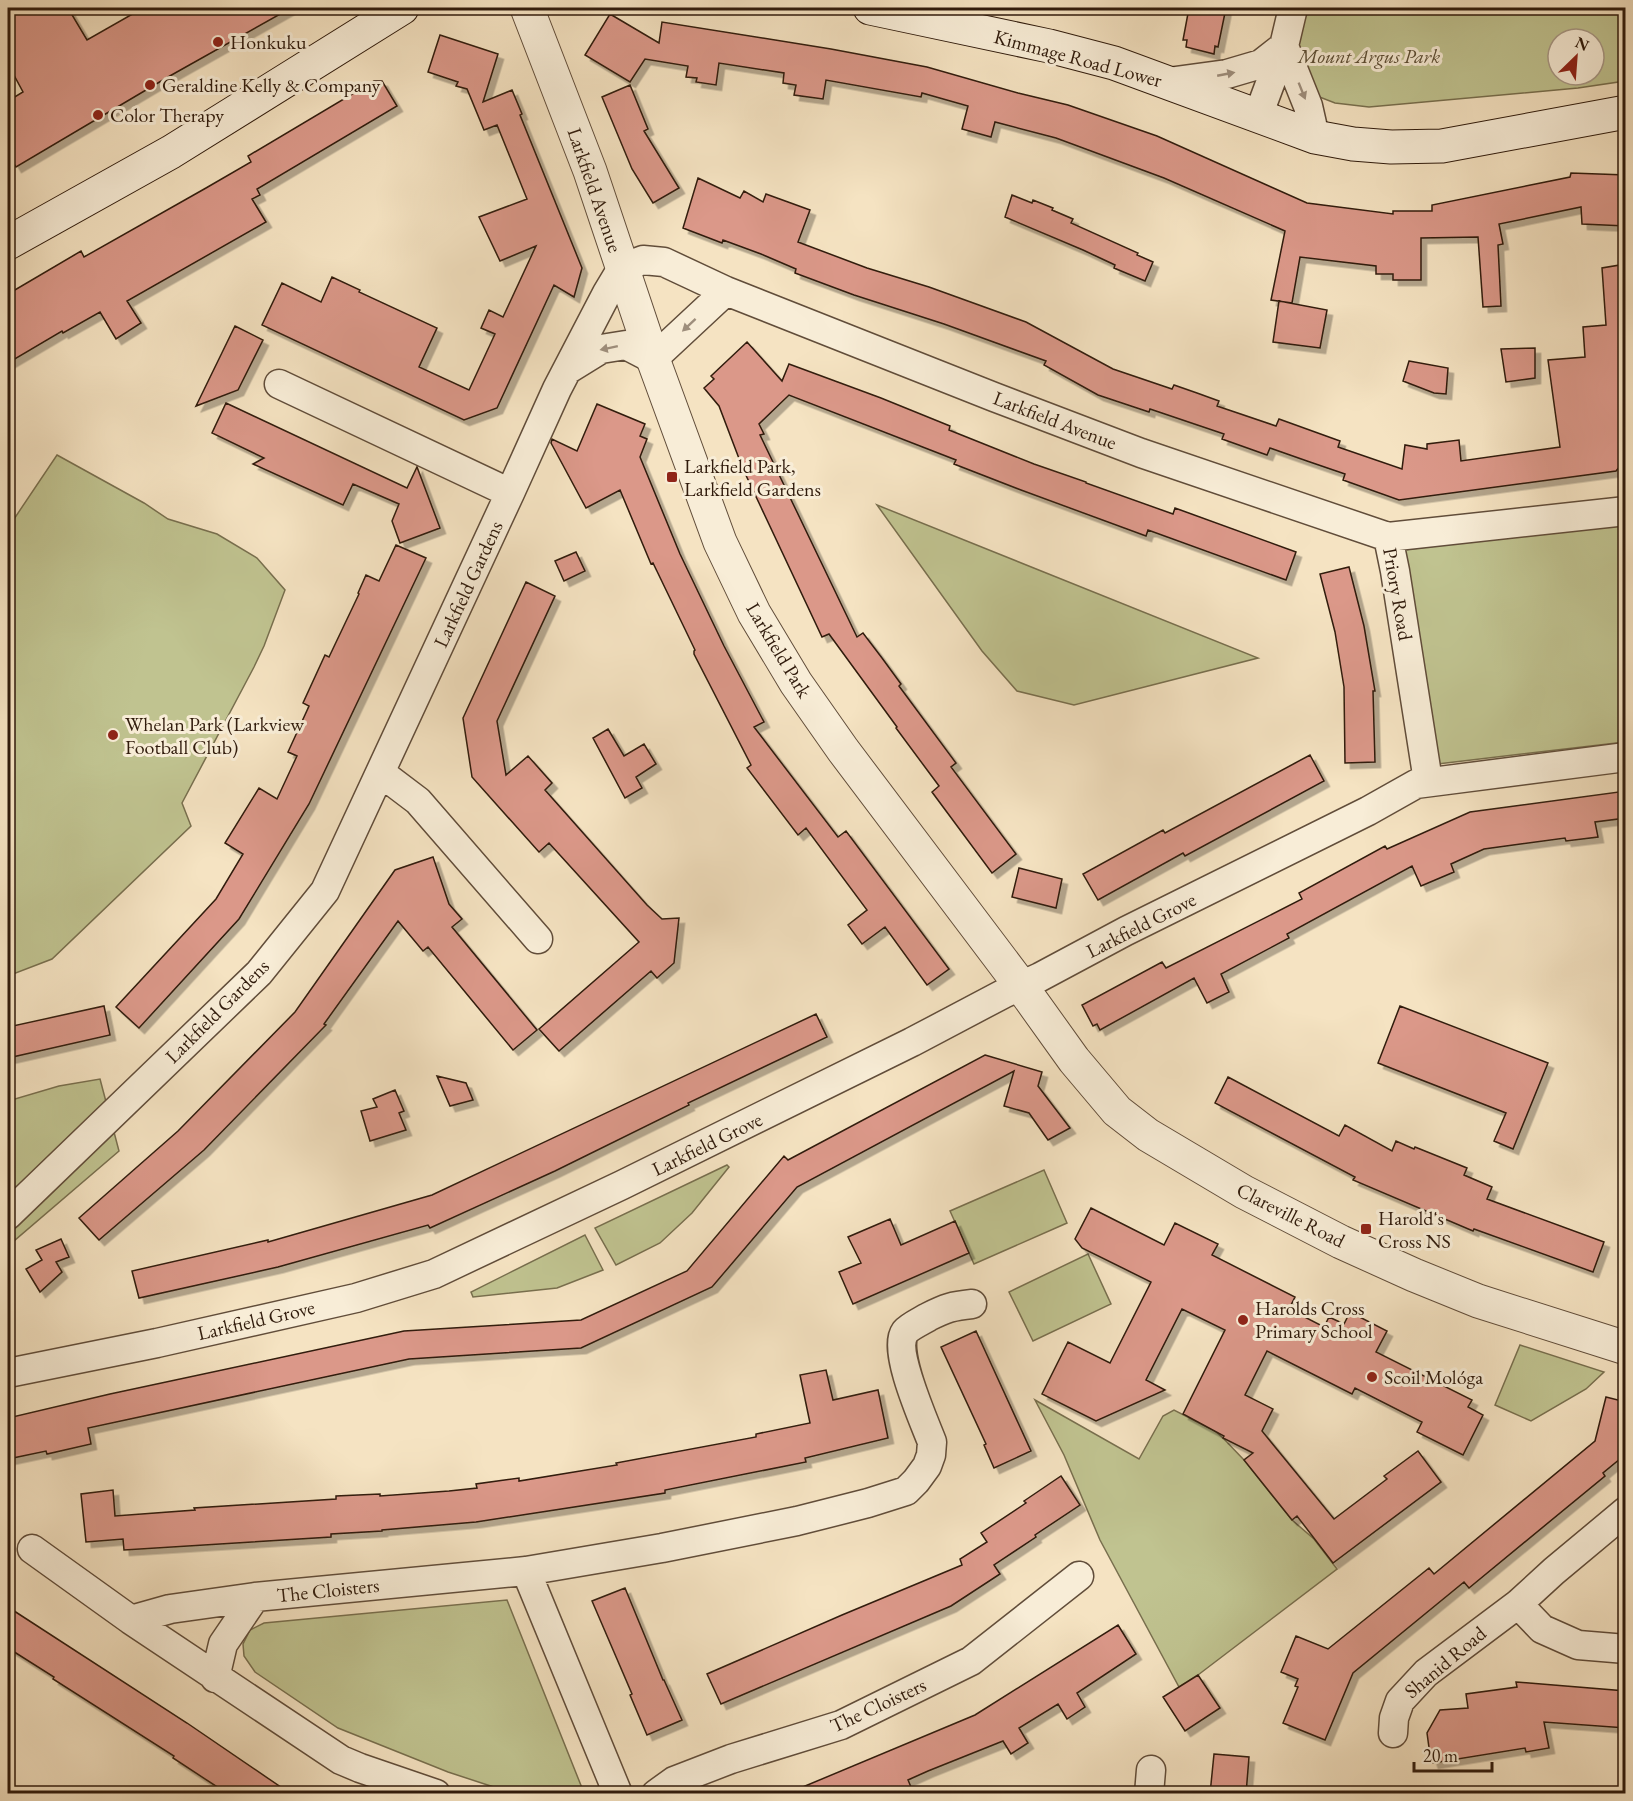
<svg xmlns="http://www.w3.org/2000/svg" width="1633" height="1801" font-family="'EB Garamond',serif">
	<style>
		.green { fill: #c0c390; stroke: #786f4e; stroke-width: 1.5; fill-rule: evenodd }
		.building { fill: #db9889; stroke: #301b0c; stroke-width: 1.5; filter: url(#shadow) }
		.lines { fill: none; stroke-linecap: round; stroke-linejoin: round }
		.minor-casing { stroke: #614d3a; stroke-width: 31 }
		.tertiary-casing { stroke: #614d3a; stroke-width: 35 }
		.secondary-casing { stroke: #301b0c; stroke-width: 35 }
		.minor { stroke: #f8edd7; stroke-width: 28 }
		.tertiary { stroke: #f8edd7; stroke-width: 33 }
		.secondary { stroke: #f8edd7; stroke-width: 33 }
		.oneway { fill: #9e8e7c }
		.poi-dot { fill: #8f2418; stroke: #f8edd7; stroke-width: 2 }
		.labels { text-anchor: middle; stroke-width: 6; stroke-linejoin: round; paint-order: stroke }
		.poi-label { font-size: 20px; fill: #301b0c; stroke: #f8edd7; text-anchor: start }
		.park-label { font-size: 20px; font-style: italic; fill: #5b4d34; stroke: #f8edd7 }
		.street-label { font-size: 20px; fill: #301b0c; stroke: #f8edd7 }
	</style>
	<defs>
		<filter id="shadow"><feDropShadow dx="5.5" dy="5.5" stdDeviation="0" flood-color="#0004"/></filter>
	</defs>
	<rect width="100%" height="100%" fill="#f5e3c2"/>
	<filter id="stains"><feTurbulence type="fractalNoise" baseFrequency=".00333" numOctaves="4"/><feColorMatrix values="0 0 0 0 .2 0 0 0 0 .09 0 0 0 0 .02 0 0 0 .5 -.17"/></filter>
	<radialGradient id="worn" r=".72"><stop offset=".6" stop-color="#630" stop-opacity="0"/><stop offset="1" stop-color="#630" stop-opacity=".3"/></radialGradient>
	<!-- green -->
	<path class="green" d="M1306,8h319v73l-47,7 -209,19 -34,-4 -31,-12 -8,-33zM1558,39h36v36h-36z
		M57,455l87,48 24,16 49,15 40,24 28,32 -21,56 -10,21 -72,136 9,23 -139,133 -44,17v-448z
		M877,505l381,153 -184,47 -57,-14 -35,-40z
		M1625,523v219l-196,23 -26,-215z
		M100,1079l19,72 -111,95v-145l51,-15z
		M727,1165l2,2 -37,46 -32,30 -44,22 -21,-37z
		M1044,1170l23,53 -93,41 -24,-53z
		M585,1235l18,35 -46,18 -84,9 -2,-5z
		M1088,1254l23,50 -78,37 -24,-49z
		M1520,1345l84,27 -18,17 -55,32 -36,-16z
		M1035,1400l104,59 24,-43 11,-6 41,21 8,7 21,22 48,60 22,19 23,30 -139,106 -19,12 -79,-147 -36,-85z
		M507,1600l77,193h-72l-64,-21 -110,-44 -83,-56 -11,-16 -1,-12 7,-14 14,-7z"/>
	<!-- building -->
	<path class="building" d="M8,8h60l19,32 56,-32h148l-123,69 -152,90 -8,-14v-52l15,-9 -15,-28z
		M1189,8h37l-8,39 -3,-1 -1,8 -28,-7 1,-7h-4z
		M610,14l49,29 3,-21 169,27 96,18 91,26 50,12 89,31 150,67 86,11v-3h39v-6l138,-28 1,-4 55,2v51l-44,-2 -1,-17 -82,17 4,20 -5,1 3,61 -18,1 -5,-70 -57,1v42h-28v-6h-17v-8l-76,-9 -8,46 -21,-3 14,-69 -121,-53 -108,-40 -61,-16 -4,15 -29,-8 6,-23 -46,-13 -1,4 -95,-17 -3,19 -29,-4 2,-10 -13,-2 1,-10 -65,-10 -3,22 -20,-3 1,-4 -11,-1 2,-11 -43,-7 -15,23 -45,-27z
		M440,35l58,19 -15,48 29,-12 10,24 -2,1 62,153 -8,29 -20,-12 -57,123 -33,12 -202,-95 20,-42 39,19 11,-25 28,13 -1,2 78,36 -18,39 50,23 26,-56 -14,-6 8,-18 14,7 33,-71 -36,15 -21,-44 48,-18 -30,-74 -13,5 -17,-41 -11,-3 2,-4 -30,-10z
		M374,81h8l15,25 -140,83 3,6 -8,4 14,23 -139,79 14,22 -25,16 -16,-27 -37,21 -1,-2 -54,32v-69l73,-43 3,6 122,-69 45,-26 -3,-6z
		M630,85l18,44 -4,2 35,57 -26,15 -21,-34 -30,-72z
		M698,178l42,20 4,-7 19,11 3,-8 44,16 -12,32 69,26 62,19 97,35 87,47 59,20 2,-4 23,8 22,8 -2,5 59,20 3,-7 61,22 -2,6 64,22 3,-24 22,4v-5l32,-4 2,21 99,-14 -12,-87 37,-3 -2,-30 23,-2 -4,-57 24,-4v195l-10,12 -217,29 -56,-20 2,-6 -38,-13 -37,-13 -3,7 -45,-16 2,-5 -74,-25 -1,3 -51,-17 -54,-30 2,-4 -102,-37 -90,-29 -59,-22 1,-4 -35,-15 -38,-14 -1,3 -39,-15z
		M1012,195l20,8 1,-3 20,8 -1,2 21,9 -2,4 67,30 -1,2 16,7 -8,19 -31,-13 1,-3 -32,-15 -78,-33z
		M1279,301l48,9 -7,38 -47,-6z
		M235,326l28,14 -25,50 -42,16z
		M747,342l35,39 7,-17 92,34 69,28 -1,4 85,34 52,18v1l87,31 2,-6 121,44 -10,28 -138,-50 -2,6 -125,-46 -67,-26 2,-4 -167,-65 -30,29 5,10 -4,1 97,202 6,-4 19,25 19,26 -2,2 57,77 -5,4 65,87 -24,19 -60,-81 7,-6 -43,-58 1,-1 -68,-93 -7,3 -79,-168 -24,-63 -15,-18 10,-9 -3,-3z
		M1535,348v30l-29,4 -5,-33z
		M1409,361l39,7 -2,26 -12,-1 -31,-12z
		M226,403l181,85 10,-21 23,61 -40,15 -8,-22 7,-17 -46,-20 -10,21 -90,-41 11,-6 -52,-25z
		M597,404l48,20 -5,12 7,3 -7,18 40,97 44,92 40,76 -10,5 84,110 8,-6 103,138 -22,16 -42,-58 -23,17 -14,-19 19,-15 -61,-82 -8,7 -51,-67 4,-3 -57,-111v-3l1,-1 -42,-87 -2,1 -31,-74 -34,18 -35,-65 1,-4 25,12z
		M396,545l30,13 -117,246 -70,115 -100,109 -23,-21 100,-108 27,-45 -18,-11 34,-55 18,11 20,-43 -9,-4 21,-46 -6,-3 22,-48 4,2 30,-63 -1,-1 8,-18 13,6z
		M576,552l9,19 -21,10 -9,-20z
		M1349,567l15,59 11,65h-2l2,71 -30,1 -1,-76 -9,-55 -15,-58z
		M526,582l29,14 -58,125 9,54 22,-19 24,27 -7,7 102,115 15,14 17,-1 -5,45 -17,15 -6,-7 -92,80 -20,-22 100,-87 -90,-99 -10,9 -67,-75 -9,-59z
		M608,729l16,27 20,-12 12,20 -20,13 6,11 -17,10 -32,-60z
		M1310,755l14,26 -139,75 -2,-3 -85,47 -15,-26 80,-44 2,3z
		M1626,791v27l-31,4 3,15 -32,4 -1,-3 -81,11 -33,15 3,8 -33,14 -9,-20 -125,68 2,4 -68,36 8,18 -22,11 -13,-25 -94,52 -3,-6 -4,2 -11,-21 80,-43 4,6 136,-69 -3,-6 86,-47 2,3 83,-37z
		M433,857l16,47 13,15 -10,8 85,103 -24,20 -85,-103 -5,4 -25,-30 -74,103 2,1 -122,125 -105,90 -20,-22 99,-87 117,-119 100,-142z
		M1019,868l43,11 -6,29 -44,-11z
		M104,1006l6,29 -102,23v-31z
		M1400,1006l148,57 -35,86 -19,-8 12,-28 -128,-50z
		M816,1014l11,23 -139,66 1,2 -134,66 -125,57 -2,-3 -150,42 -139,31 -7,-27 136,-31v2l164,-47z
		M985,1055l57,17 -4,14 32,42 -22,12 -19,-27 -25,-7 10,-35 -217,116 -85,100 -131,61 -172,11 -321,69 3,16 -44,10 -1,-3 -38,8v-41l102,-24 294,-63 177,-11 106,-49 97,-115 4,4z
		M437,1076l29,7 7,17 -23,6z
		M1228,1077l111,59 6,-11 47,26 4,-10 18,8 1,-2 52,21 -3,7 28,12 -5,12 117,43 -11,30 -119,-43 -1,2 -120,-51 2,-3 -140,-74z
		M395,1090l9,21 -5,2 7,17 -36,11 -9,-30 16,-4 -4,-8z
		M1091,1208l73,37 11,-22 43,21 -6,11 83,42 -6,12 35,18 5,-10 15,7 6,-12 37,19 -11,21 96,48 -4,7 15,8 -20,40 -46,-23 5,-10 -67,-34 -3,6 -85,-43 -22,44 28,14 -11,22 72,88 53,-40 -3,-3 34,-25 23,31 -108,81 -36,-47 -5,4 -48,-60 9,-7 -30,-15 1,-2 -41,-22 42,-84 -43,-21 -36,71 19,10 -69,31 -54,-27 26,-52 42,21 41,-81 -69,-34 -7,-9z
		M890,1219l11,26 54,-24 14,32 -116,51 -14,-32 22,-9 -13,-26z
		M61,1239l8,18 -13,5 6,10 -22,20 -14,-23 16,-9 -6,-10z
		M976,1331l55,120 -37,17 -10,-23 2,-1 -45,-97z
		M826,1370l7,30 45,-10 10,48 -83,20 1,4 -141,28v3l-189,29 -94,8v1l-51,3v3l-207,13 -1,-11 -37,3 -5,-48 32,-4 2,26 80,-6 -1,-2 142,-9v-3l44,-2v2l69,-5 28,-3 -1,-4 43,-6v3l98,-16 -1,-2 140,-26v-3l54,-11 -10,-48z
		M1606,1397l20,5v52l-23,19 2,3 -136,112 -5,-6 -111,91 -28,67 -42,-17 15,-36 -3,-1 3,-7 -17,-7 15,-36 32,13 101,-81 5,6 161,-133z
		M1061,1476l19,29 -45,30 1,2 -42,28 6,9 -49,32 -230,98 -14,-30 135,-59 120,-50 -2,-6 27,-17 -6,-9 45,-30 -2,-2z
		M625,1588l38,92h1l18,40 -35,15 -17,-40 2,-1 -40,-93z
		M8,1607l179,116 104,71h-63l-55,-36 1,-2 -121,-77 1,-2 -46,-29z
		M1118,1625l18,29 -59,39 8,14 -18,12 -9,-15 -39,24 9,15 -17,11 -8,-13 -75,30 -20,9 6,14h-128l189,-79z
		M1198,1675l22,33 -35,23 -22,-34z
		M1516,1682l110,9v37l-82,-6 5,26 -23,4 -1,-4 -92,15 -3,-8 -3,-22 13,-23 28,-2 -2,-14 51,-7z
		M1214,1754l35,3 -3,37h-36z"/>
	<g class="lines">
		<defs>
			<path id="minor" d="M1284,46l24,60 7,31
				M1168,82l59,-8 34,-10 23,-18
				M1258,116l26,-70 9,-38
				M567,370l34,-21 25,-4 27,14 73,-68
				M279,384l231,109
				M1388,537l7,34 33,210
				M381,773l37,28 120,138
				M8,1215l251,-242 66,-82 185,-398 47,-104 50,-96 15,-25 21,-8 21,2 62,29 268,106 147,56 247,84 238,-26
				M8,1373l149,-30 199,-45 78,-24 188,-89 290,-143 91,-48 37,-17 86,-46 242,-120 48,-27 210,-27
				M32,1549l99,71 210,140 19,8 76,26
				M526,1571l92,223
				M1518,1604l24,25 36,16 48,4
				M131,1620l39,-11 85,-12 271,-26 136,-23 135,-27 71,-18 38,-12 10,-10 11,-15 4,-11 1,-13c-8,-21 -40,-92 -27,-110 5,-6 17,-11 23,-15 18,-9 24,-11 44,-13
				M215,1678l8,-34 32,-47
				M1393,1733l1,-15 6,-17 26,-28 92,-69 36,-33 72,-60
				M656,1794l18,-13 57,-22 110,-34 130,-64 108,-85
				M1149,1794l2,-24"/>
			<path id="tertiary" d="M527,8l63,163 63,188 67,183 34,71 42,70 47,67 178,236 53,74 43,51 31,24 96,57 97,50 73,33 64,26 148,47"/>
			<path id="secondary" d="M870,8l179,38 65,17 201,74 38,7 38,3 51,-1 184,-34
				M8,243l163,-91 231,-144"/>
		</defs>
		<!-- minor casing -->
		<use href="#minor" class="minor-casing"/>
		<!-- tertiary casing -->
		<use href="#tertiary" class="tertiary-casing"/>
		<!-- secondary casing -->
		<use href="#secondary" class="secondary-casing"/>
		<!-- minor -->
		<use href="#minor" class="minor"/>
		<!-- tertiary -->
		<use href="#tertiary" class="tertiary"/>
		<!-- secondary -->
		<use href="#secondary" class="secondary"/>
	</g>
	<!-- one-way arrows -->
	<defs><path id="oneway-solid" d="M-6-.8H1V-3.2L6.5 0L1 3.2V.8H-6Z" transform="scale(1.5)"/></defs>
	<g class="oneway">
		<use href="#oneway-solid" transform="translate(1226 74) rotate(-11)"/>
		<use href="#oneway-solid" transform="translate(1302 91) rotate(68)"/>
		<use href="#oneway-solid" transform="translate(689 325) rotate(137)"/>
		<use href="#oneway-solid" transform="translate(609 348) rotate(168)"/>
	</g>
	<!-- markers -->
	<g class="poi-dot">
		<circle cx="218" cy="42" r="6"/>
		<circle cx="150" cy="85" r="6"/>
		<circle cx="98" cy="115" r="6"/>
		<rect x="666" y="471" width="12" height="12" rx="3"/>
		<circle cx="113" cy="735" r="6"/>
		<rect x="1360" y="1223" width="12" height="12" rx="3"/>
		<circle cx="1243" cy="1320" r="6"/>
		<circle cx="1372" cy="1377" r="6"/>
	</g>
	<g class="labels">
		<!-- poi labels -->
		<g class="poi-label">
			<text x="230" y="49">Honkuku</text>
			<text x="162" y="92">Geraldine Kelly &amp; Company</text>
			<text x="110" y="122">Color Therapy</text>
			<text x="684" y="473">Larkfield Park,<tspan x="684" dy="23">Larkfield Gardens</tspan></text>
			<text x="125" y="731">Whelan Park (Larkview<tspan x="125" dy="23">Football Club)</tspan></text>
			<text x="1378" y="1225">Harold's<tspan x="1378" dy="23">Cross NS</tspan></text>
			<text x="1255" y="1315">Harolds Cross<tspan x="1255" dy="23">Primary School</tspan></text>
			<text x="1384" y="1384">Scoil Mológa</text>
		</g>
		<!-- park labels -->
		<g class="park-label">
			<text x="1369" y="63">Mount Argus Park</text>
		</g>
		<!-- street labels -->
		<g class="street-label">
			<text transform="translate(1078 58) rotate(15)" y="7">Kimmage Road Lower</text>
			<text transform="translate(595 190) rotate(71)" y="7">Larkfield Avenue</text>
			<text transform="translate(1055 420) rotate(21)" y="7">Larkfield Avenue</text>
			<text transform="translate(468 584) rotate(-65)" y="7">Larkfield Gardens</text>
			<text transform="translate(1398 594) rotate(80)" y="7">Priory Road</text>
			<text transform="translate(779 650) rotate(59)" y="7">Larkfield Park</text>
			<text transform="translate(1141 925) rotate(-27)" y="7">Larkfield Grove</text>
			<text transform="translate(217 1011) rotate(-45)" y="7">Larkfield Gardens</text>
			<text transform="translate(707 1144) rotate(-26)" y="7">Larkfield Grove</text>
			<text transform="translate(1291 1215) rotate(27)" y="7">Clareville Road</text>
			<text transform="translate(256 1320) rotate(-13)" y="7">Larkfield Grove</text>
			<text transform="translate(328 1590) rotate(-6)" y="7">The Cloisters</text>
			<text transform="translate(1445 1662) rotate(-40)" y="7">Shanid Road</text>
			<text transform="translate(878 1705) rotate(-25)" y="7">The Cloisters</text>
		</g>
	</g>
	<!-- margin -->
	<rect width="1633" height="1801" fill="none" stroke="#f5e3c2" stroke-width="30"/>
	<rect x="9" y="9" width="1615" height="1783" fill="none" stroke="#301b0c" stroke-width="3"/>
	<rect x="15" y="15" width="1603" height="1771" fill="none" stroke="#301b0c" stroke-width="1.5"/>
	<!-- north arrow -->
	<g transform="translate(1576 57) rotate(25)"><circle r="28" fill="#f8edd7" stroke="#a89986" stroke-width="1.5"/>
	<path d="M0-4.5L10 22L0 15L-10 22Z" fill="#8f2418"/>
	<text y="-9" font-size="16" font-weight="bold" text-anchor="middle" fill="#301b0c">N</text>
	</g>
	<!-- scale -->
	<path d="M1414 1762v9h78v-9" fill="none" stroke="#301b0c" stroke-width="3"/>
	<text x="1423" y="1762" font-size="18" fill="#301b0c" stroke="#f8edd7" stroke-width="4.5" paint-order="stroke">20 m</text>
	<rect width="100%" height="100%" filter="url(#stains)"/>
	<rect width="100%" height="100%" fill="url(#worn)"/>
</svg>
